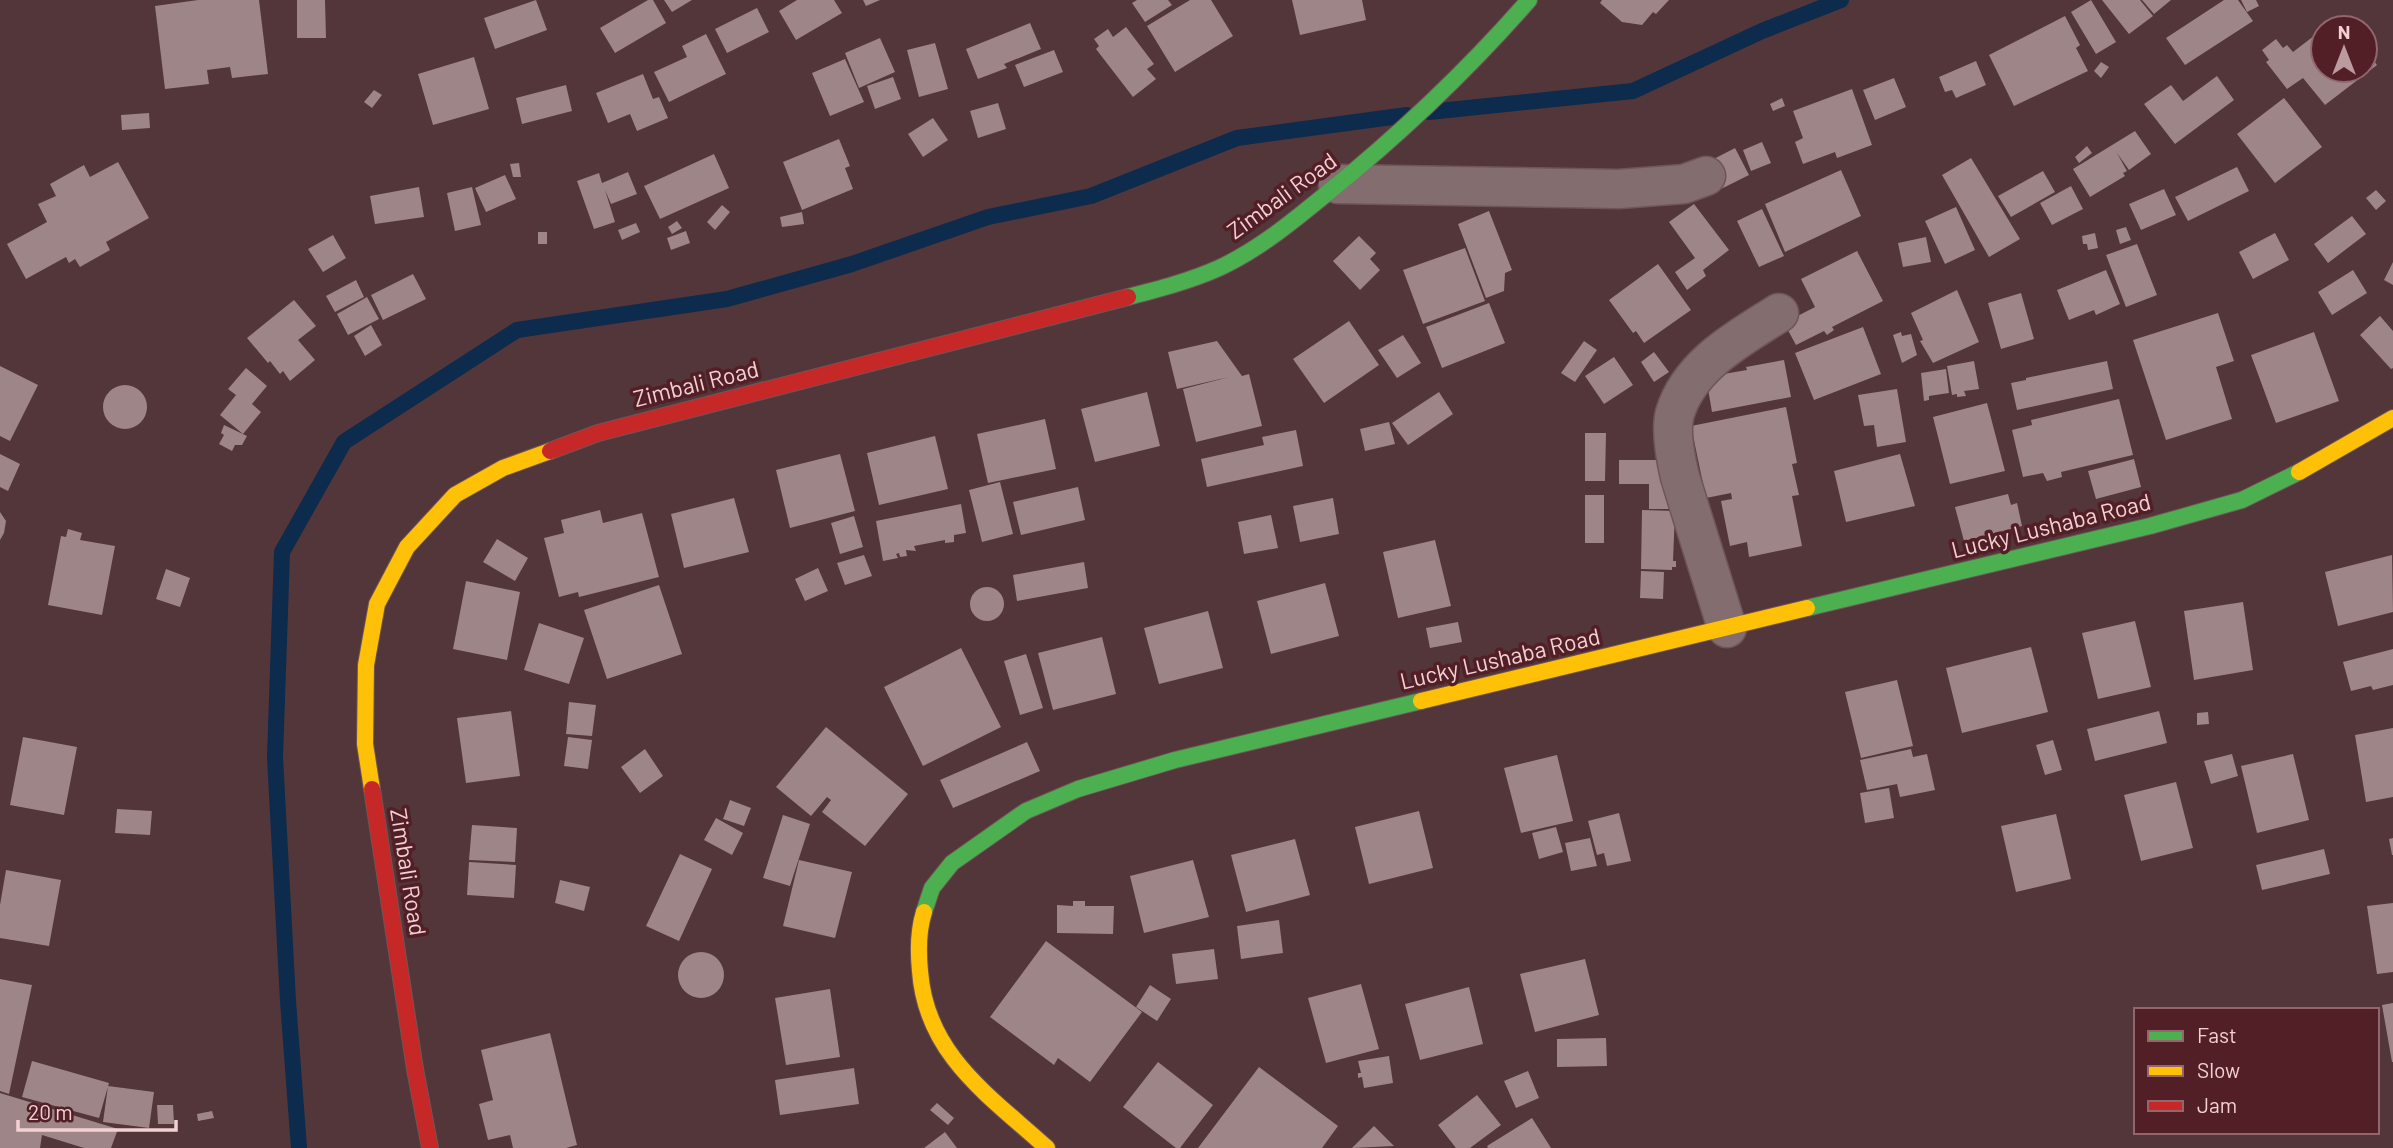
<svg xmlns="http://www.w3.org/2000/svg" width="2393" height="1148" font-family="Barlow,sans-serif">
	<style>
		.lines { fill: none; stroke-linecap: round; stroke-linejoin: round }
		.stream { stroke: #0c2b4d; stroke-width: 16 }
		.building { fill: #9e8588 }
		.street-casing { stroke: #6f5558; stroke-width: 41 }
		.fast-casing { stroke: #6f5558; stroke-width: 18 }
		.slow-casing { stroke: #6f5558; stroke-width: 18 }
		.jam-casing { stroke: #6f5558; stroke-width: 18 }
		.street { stroke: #836d6f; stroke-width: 38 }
		.fast { stroke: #4caf50; stroke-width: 16 }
		.slow { stroke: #ffc107; stroke-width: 16 }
		.jam { stroke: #c62828; stroke-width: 16 }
		.labels { text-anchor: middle; stroke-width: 7; stroke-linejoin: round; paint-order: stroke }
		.street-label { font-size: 23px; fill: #f3d1d3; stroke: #521f27 }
	</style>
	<rect width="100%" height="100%" fill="#523639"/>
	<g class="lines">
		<!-- stream -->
		<path class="stream" d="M1429,112l204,-21 129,-60 79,-31
			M299,1148l-11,-147 -13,-244 7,-205 62,-110 173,-112 210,-31 125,-35 136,-47 103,-21 146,-58 170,-23"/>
	</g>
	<!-- building -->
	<path class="building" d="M198,0h61l9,74 -36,4 -2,-11 -23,3 2,14 -44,5 -10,-83z
		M297,0h28l1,38h-29z
		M536,0l11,30 -52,19 -11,-31z
		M648,0h5l13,23 -51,30 -15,-25z
		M664,0h28l-20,12z
		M797,0h37l8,13 -46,27 -17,-29z
		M863,0h17l-14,6z
		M1137,0h31l4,5 -27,17 -13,-19z
		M1190,0h21l22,36 -58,36 -28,-46z
		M1292,0h70l4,20 -66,15z
		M1602,0h67l-13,14 -3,-2 -11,13 -20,-3 -22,-19z
		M2091,0l25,42 -20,12 -25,-42z
		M2102,0h38l13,16 -24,18z
		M2142,0h29l-17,14z
		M2224,0h14l15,21 -68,44 -19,-27z
		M2241,0h15l3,6 -12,6z
		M757,8l12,24 -42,21 -12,-24z
		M2065,16l15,29 -4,3 12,23 -74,35 -25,-51z
		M2335,19l7,9h-18z
		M1030,23l11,26 -37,15 3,4 -29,11 -12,-30z
		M1126,27l28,37 -7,5 9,10 -23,18 -37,-48 3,-3 -5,-7 14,-10 5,8z
		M2323,29v41h42v-21l12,16 -52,40 -22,-27 -16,11 -21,-27 3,-2 -7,-10 14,-11 7,9 4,-3 6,7z
		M706,34l20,40 -57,28 -15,-30 33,-15 -5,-11z
		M880,38l15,34 -36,16 -14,-35z
		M935,43l13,46 -29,8 -12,-47z
		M1054,50l9,22 -39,15 -9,-22z
		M474,57l15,52 -56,16 -15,-51z
		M845,59l19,43 -34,14 -18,-43z
		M1976,61l10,24 -30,13 -4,-8 -7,2 -6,-15z
		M2101,62l8,5 -8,11 -7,-7z
		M643,74l10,25 6,-2 9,21 -31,13 -7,-17 -22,9 -12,-30z
		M2217,76l17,24 -59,44 -31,-40 27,-19 12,16z
		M893,77l8,22 -26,10 -8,-23z
		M1894,78l12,29 -31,13 -12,-30z
		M566,85l6,26 -50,13 -6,-26z
		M1852,89l20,56 -35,13 -2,-6 -32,12 -8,-22 8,-4 -10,-27z
		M374,90l8,5 -10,13 -8,-6z
		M1782,98l3,8 -12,5 -3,-7z
		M2284,98l38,49 -47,36 -38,-49z
		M998,103l8,26 -28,9 -8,-27z
		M149,113l1,15 -28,2 -1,-15z
		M933,118l15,22 -25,17 -15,-23z
		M2135,131l16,23 -22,16 -12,-17 10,18 -4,2 2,3 -35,21 -17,-28z
		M839,139l11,27 -5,2 8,21 -51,21 -19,-48z
		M1762,142l9,21 -20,8 -8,-21z
		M2087,146l5,7 -13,10 -4,-6z
		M1735,148l14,27 -30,15 -13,-27z
		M714,154l15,34 -69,31 -16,-33z
		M1971,158l49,81 -31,18 -47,-82z
		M118,162l31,56 -43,24 4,8 -30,17 -5,-8 -6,4 -3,-6 -40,22 -19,-35 40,-22 -9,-18 18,-8 -6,-12 34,-19 6,12z
		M519,163l2,14h-8l-3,-13z
		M2237,167l12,24 -61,30 -13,-24z
		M1841,170l20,46 -76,36 -20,-48z
		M2043,171l12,21 -44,25 -13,-21z
		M628,172l9,22 -26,10 -6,-14 10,32 -21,7 -17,-48 22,-8 3,10z
		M505,175l11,24 -30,13 -11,-24z
		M2071,186l12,23 -31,16 -12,-22z
		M419,187l5,30 -49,7 -5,-28z
		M472,187l9,38 -26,6 -8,-38z
		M2164,189l12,26 -35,15 -12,-26z
		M2376,190l10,11 -10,9 -10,-12z
		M1694,204l35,46 -26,20 3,6 -19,14 -12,-18 20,-14 -26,-36z
		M722,205l8,7 -15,18 -8,-8z
		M1956,207l19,43 -30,14 -20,-43z
		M1762,209l22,47 -25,11 -22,-46z
		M1489,211l23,59 -7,3 -1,18 -18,7 -28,-74z
		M802,212l2,12 -22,3 -2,-10z
		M2352,216l14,18 -38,29 -14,-19z
		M677,221l5,7 -10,6 -4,-7z
		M636,223l4,9 -18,8 -4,-10z
		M2126,227l5,13 -11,4 -4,-14z
		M686,231l4,12 -19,7 -4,-12z
		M538,232h9v12h-9z
		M2095,233l3,15 -10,2 -1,-6h-4l-1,-8z
		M2275,233l14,27 -36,19 -14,-27z
		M333,235l13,23 -23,14 -15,-23z
		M1359,236l17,17 -6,6 10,11 -20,20 -27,-29z
		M1926,237l5,25 -28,5 -5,-24z
		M2137,244l20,51 -31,12 -20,-52z
		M1465,248l20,53 -62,23 -20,-54z
		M1857,251l26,50 -51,26 2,3 -7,5 -3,-4 -28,14 -12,-22 31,-16 -14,-28z
		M2393,262v23l-9,-5z
		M1658,264l33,46 -47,33 -8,-12 -3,2 -24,-33z
		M2106,270l14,34 -24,11 -2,-5 -25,10 -12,-30z
		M2353,270l14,23 -35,22 -14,-23z
		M413,274l13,25 -43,21 -12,-25z
		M356,280l8,17 -29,15 -9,-16z
		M1957,290l22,52 -46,21 -13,-22 3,-1 -12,-27z
		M2021,293l13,46 -33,10 -13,-46z
		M367,297l12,22 -31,16 -11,-21z
		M294,300l22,26 -18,14 17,20 -25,21 -7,-10 -3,3 -10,-13 -2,2 -21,-25z
		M1489,303l16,40 -63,25 -16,-41z
		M2218,313l16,48 -18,6 16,52 -66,21 -33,-100z
		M2380,316l13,15v37l-2,1 -31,-34z
		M1349,321l30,44 -55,38 -31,-44z
		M371,325l11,20 -17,11 -11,-20z
		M1863,327l18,47 -67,26 -19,-47z
		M1901,332l1,4 9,-2 6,21 -15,8 -9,-28z
		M2314,332l25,69 -63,22 -25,-68z
		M1403,335l18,28 -24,15 -19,-28z
		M1217,341l25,35 7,-2 13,52 -66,16 -13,-53 46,-12 -52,12 -9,-37z
		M1584,341l13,9 -22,32 -14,-9z
		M1654,352l15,20 -15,10 -13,-20z
		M1614,357l19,28 -29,19 -19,-28z
		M1784,360l7,37 -79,15 -6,-35 41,-7 -1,-3z
		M1974,361l5,28 -15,2 2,5 -9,1v-3l-5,1 -5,-29z
		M2107,361l6,28 -96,21 -6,-27 15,-3v-2z
		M0,366l38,19 -28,56 -10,-5z
		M246,368l21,18 -15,18 9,8 -18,22 -23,-19 16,-20 -8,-6z
		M1946,369l3,24 -20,3v4l-5,1 -3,-28z
		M103 407a22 22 0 1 1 44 0a22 22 0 1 1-44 0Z
		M1897,389l9,53 -29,5 -3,-22 -10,1 -6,-31z
		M1147,392l13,54 -65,16 -14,-53z
		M1439,392l14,22 -45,31 -16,-22z
		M2119,399l14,56 -72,17 1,5 -15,4 -4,-8 -20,4 -11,-47 20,-5 -1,-5z
		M1987,403l18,68 -55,13 -17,-67z
		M1786,407l11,56 -5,1 7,31 -7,1 10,50 -53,11 -2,-15 -17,4 -9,-45 11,-2 -1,-6 -25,5 -15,-72z
		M1045,419l11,50 -68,14 -11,-49z
		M1389,422l6,22 -30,7 -5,-22z
		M224,425l23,11 -5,9h-7l-3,6 -13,-7 5,-9 -3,-2z
		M1296,430l7,36 -96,21 -6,-28 63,-14 -2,-8z
		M1585,433h21l-1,48h-20z
		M935,436l13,53 -69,16 -12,-52z
		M0,454l20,10 -12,27 -8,-4z
		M840,454l15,57 -65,17 -14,-58z
		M1900,454l15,52 -69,16 -12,-51z
		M2134,459l7,28 -45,12 -8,-28z
		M1619,460h54l5,49h-29v-25h-30z
		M1000,482l13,52 -31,8 -13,-52z
		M1078,487l7,33 -64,15 -8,-33z
		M2008,494l3,11 6,-2 5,23 -58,15 -9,-34z
		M1585,495h19v48h-19z
		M734,498l15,54 -65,16 -13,-54z
		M1333,498l6,36 -39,8 -7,-36z
		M961,504l5,29 -12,2v7l-9,1v-3l-31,6 2,5 -10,-1 1,6 -7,1 -1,-4 -3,1 2,4 -15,3 -7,-40z
		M600,510l3,13 39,-10 17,64 -80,20 -1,-5 -19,5 -15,-59 20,-5 -3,-13z
		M1642,510l33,1 -2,50h3v6h-4v3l-31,-1z
		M0,512l6,9 -2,12 -4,7z
		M1271,515l7,33 -34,6 -6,-32z
		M854,516l9,31 -23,7 -9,-31z
		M68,529l14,4 -2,7 35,6 -13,69 -54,-10 13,-69 5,1z
		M497,539l31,19 -13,23 -32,-19z
		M1435,540l16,66 -53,12 -15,-66z
		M864,555l8,21 -27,9 -8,-22z
		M2392,555l1,57 -55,14 -13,-54z
		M1084,562l4,26 -71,13 -4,-26z
		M818,568l10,23 -23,10 -10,-22z
		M166,569l24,9 -10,29 -24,-8z
		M1641,571l23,1 -1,27 -23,-1z
		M466,581l54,11 -13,68 -54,-11z
		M1325,583l14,53 -68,18 -14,-53z
		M659,585l23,69 -75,25 -23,-69z
		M970 604a17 17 0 1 1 34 0a17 17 0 1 1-34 0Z
		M2243,602l10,68 -59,10 -10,-69z
		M1208,611l15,57 -64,16 -15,-56z
		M2135,621l16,66 -53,12 -16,-66z
		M1458,622l4,20 -32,6 -4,-20z
		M539,623l45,15 -15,46 -45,-14z
		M1102,637l14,57 -63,16 -15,-57z
		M2031,647l17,65 -86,21 -16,-65z
		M961,648l40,79 -78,39 -39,-79z
		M2393,649v36l-20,5 -2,-4 -20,5 -8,-29z
		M1026,654l17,54 -23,7 -16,-54z
		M1897,680l16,66 -52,12 -16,-66z
		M569,702l27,3 -4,31 -26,-2z
		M511,711l9,65 -54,7 -9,-65z
		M2159,711l8,32 -72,18 -8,-32z
		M2208,712l1,12 -12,1v-12z
		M826,727l82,67 -43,52 -43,-34 9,-12 -4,-3 -16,19 -35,-29z
		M2393,728v69l-27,5 -11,-67z
		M23,737l54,10 -13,68 -54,-10z
		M568,737l24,3 -4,29 -24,-3z
		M2053,740l9,30 -17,5 -9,-30z
		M1027,742l13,29 -87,37 -13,-28z
		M645,749l18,27 -23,17 -19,-26z
		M1911,749l2,8 14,-3 8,36 -35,7 -3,-13 -30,6 -7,-30z
		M2232,754l6,22 -27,8 -7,-23z
		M2293,754l16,66 -52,13 -16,-67z
		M1557,755l16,66 -52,12 -17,-65z
		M2176,782l17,66 -52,13 -17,-66z
		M1889,788l5,30 -29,5 -5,-30z
		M730,800l21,8 -7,18 -21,-7z
		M117,809l35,2 -2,24 -35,-2z
		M1419,811l14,57 -64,16 -14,-57z
		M1619,813l12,48 -24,5 -3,-13 -7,2 -9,-34z
		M2056,814l15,65 -55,13 -15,-66z
		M783,815l27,9 -20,62 -27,-8z
		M716,818l27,15 -11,22 -28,-15z
		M472,825l45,3 -2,34 -46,-2z
		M1556,827l7,25 -24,7 -7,-26z
		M1590,838l7,28 -26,5 -6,-28z
		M2393,838v17h-1l-3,-16z
		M1295,839l15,56 -64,17 -15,-57z
		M2324,849l6,25 -68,16 -6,-25z
		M680,854l32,15 -33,72 -33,-15z
		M799,860l53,12 -17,66 -52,-12z
		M1193,860l16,57 -65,16 -14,-57z
		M469,862l47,3 -2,33 -47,-3z
		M6,870l55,10 -12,66 -49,-8v-33z
		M560,880l30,7 -6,24 -29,-8z
		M1073,901h12v5h29l-1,28 -56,-1v-28l16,1z
		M2393,903v69l-16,2 -10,-68z
		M1279,920l4,33 -42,6 -4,-33z
		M1046,941l96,71 -52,70 -32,-24 -4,7 -64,-48z
		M1214,949l4,30 -42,5 -4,-30z
		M678 975a23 23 0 1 1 46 0a23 23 0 1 1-46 0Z
		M1585,959l14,56 -64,17 -15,-58z
		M0,979l32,6 -23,109 -9,-3z
		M1361,984l18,65 -53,14 -18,-65z
		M1150,985l21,14 -14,22 -21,-14z
		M1469,987l14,57 -63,16 -15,-56z
		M830,989l10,68 -54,8 -11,-67z
		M2393,1003v59h-1l-10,-57z
		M550,1033l27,112 -11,3h-53l-3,-13 -22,5 -9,-36 14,-4 -12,-50z
		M1606,1038l1,28 -50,1v-28z
		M1389,1056l4,27 -29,5 -2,-11 -4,1v-5h3l-3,-12z
		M32,1061l77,22 -10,35 -77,-21z
		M1158,1062l55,43 -33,43h-4l-53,-41z
		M1259,1067l79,59 -16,22h-124z
		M854,1068l5,36 -79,11 -5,-35z
		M1528,1071l11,27 -23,10 -12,-27z
		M108,1086l46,6 -5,36 -46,-6z
		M0,1093l118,36 -7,19h-27l-42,-13 -2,13h-40z
		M1477,1095l24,30 -31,23h-14l-18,-23z
		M937,1103l17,15 -6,7 -18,-15z
		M157,1105h16l1,19h-16z
		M212,1111l2,7 -16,3 -1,-7z
		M1532,1118l19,30h-63l-1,-2z
		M1374,1126l20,20 -42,2z
		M945,1132l12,16h-33z"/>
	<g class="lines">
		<defs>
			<path id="street" d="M1338,184l281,5 65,-5 22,-8
				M1727,628l-47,-151c-4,-17 -10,-47 -5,-64 15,-49 65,-75 104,-100"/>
			<path id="fast" d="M1128,297c31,-8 62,-16 91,-29 39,-18 73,-46 106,-73 73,-59 142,-124 204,-195
				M1807,608l343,-82 92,-26 57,-28
				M924,912l8,-24 20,-25 74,-52 52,-22 97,-29 246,-59"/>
			<path id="slow" d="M2299,472l94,-54
				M1421,701l386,-93
				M372,789l-7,-45 1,-79 11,-61 30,-57 48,-52 48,-27 47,-17
				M924,912c-6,19 -6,39 -4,59 6,84 70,125 127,177"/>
			<path id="jam" d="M550,451l48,-18 530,-136
				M372,789l43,280 15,79"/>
		</defs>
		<!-- street casing -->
		<use href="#street" class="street-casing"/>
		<!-- fast casing -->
		<use href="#fast" class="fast-casing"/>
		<!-- slow casing -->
		<use href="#slow" class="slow-casing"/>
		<!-- jam casing -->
		<use href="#jam" class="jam-casing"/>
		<!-- street -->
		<use href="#street" class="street"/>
		<!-- fast -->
		<use href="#fast" class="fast"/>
		<!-- slow -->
		<use href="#slow" class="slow"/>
		<!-- jam -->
		<use href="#jam" class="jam"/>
	</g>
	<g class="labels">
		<!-- street labels -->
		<g class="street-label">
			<text transform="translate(1282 196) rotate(-36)" y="8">Zimbali Road</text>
			<text transform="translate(696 384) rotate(-14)" y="8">Zimbali Road</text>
			<text transform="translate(2051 526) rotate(-14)" y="8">Lucky Lushaba Road</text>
			<text transform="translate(1500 659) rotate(-13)" y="8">Lucky Lushaba Road</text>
			<text transform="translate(408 872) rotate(81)" y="8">Zimbali Road</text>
		</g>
	</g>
	<!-- legend -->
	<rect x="2134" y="1008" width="245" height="126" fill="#521f27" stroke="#92666c" stroke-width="2"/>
	<rect x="2148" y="1031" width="35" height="10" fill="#4caf50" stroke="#92666c" stroke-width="2"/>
	<text x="2197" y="1043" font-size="21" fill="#f3d1d3">Fast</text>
	<rect x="2148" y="1066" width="35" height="10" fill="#ffc107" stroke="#92666c" stroke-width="2"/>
	<text x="2197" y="1078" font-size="21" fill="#f3d1d3">Slow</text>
	<rect x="2148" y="1101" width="35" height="10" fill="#c62828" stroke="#92666c" stroke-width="2"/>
	<text x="2197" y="1113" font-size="21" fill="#f3d1d3">Jam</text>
	<!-- north arrow -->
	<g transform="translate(2344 49)"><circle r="33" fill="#521f27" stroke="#92666c" stroke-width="2"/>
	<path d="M0-5L12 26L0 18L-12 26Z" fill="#bb9b9d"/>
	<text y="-10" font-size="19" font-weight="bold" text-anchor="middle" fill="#f3d1d3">N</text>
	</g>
	<!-- scale -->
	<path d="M18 1120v10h158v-10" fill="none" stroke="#f3d1d3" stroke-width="3.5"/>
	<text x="28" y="1120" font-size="21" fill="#f3d1d3" stroke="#521f27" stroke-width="5" paint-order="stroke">20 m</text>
</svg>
